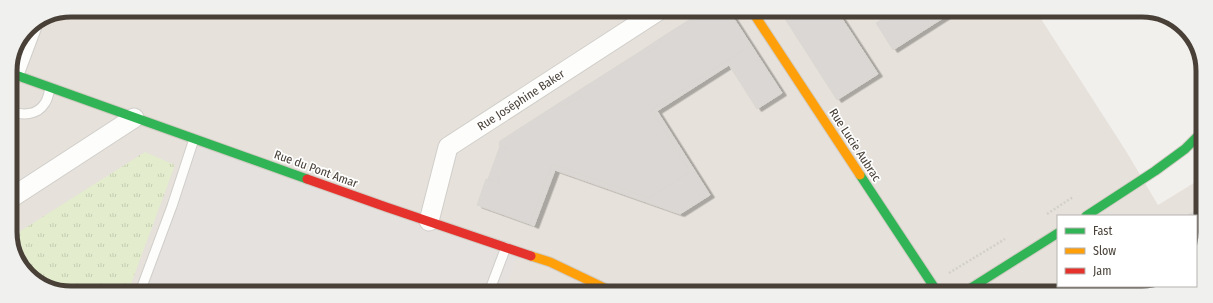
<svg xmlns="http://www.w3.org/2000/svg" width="1213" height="303" font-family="'Fira Sans Condensed',sans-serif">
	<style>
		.residential { fill: #e6e1da }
		.grass { fill: url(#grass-tufts) }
		.parking { fill: #e4e1de }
		.building { fill: #dad7d4; stroke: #dbd7d2; filter: url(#shadow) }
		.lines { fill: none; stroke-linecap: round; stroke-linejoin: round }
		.lane-casing { stroke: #d0ceca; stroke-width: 11 }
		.street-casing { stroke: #d0ceca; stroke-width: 21 }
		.fast-casing { stroke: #d2ccc4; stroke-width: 11 }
		.slow-casing { stroke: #d2ccc4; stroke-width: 11 }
		.jam-casing { stroke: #d2ccc4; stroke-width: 11 }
		.path { stroke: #d2d0cb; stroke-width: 2.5; stroke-dasharray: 2 2; stroke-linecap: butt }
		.lane { stroke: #fdfdfc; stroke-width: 9 }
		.street { stroke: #fdfdfc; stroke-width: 19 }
		.fast { stroke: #30b455; stroke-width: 9 }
		.slow { stroke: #ff9f0a; stroke-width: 9 }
		.jam { stroke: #e5322d; stroke-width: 9 }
		.rail-casing { stroke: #dadad9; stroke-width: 4.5 }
		.rail { stroke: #fff; stroke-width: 3; stroke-dasharray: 9; stroke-linecap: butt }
		.labels { text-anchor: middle; stroke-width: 3.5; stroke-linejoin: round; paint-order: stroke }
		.street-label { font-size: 12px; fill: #494138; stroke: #fff }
		.rim { fill: none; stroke: #494138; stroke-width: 5 }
	</style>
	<defs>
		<pattern id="grass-tufts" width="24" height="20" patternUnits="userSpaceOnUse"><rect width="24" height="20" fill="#e3eccd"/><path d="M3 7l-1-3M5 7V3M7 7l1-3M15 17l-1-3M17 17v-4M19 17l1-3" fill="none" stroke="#c4ccb1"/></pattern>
		<filter id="shadow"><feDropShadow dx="4.5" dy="2.5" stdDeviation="0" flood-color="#0004"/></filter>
	</defs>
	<rect width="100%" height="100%" fill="#f2f0ed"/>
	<!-- residential -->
	<path class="residential" d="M71,10l965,1 90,140 32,54 44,-27v66l-6,10v-38h-138v70h105l-17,7 -1087,-1 -31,-17 -17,-31 -1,-177 18,-39z"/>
	<!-- grass -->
	<path class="grass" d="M145,152l30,13 -47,127h-69l-31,-17 -17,-31v-7z"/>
	<!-- parking -->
	<path class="parking" d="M194,139l325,112 -15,41h-364z"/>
	<!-- building -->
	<path class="building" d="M703,11h26l22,34 -100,65 39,62 -41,26 -97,-34 -22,60 -53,-19 9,-26 11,4 13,-33 -11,-5 1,-4 59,-38 3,4 19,-11 -3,-5 63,-40 3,4 18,-12 -3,-4z
		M780,11h57l41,63 -41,26z
		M891,11h63l-61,39 -17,-27 16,-10z
		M659,39l3,4 -18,12 -3,-4z
		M751,45l31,48 -25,16 -28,-44 -72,46 53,84 -30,19 -125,-44 -21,56 -4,-2 22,-60 97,34 41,-26 -39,-62z
		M578,91l3,5 -19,11 -3,-4z
		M500,146l10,4 -13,33 -9,-4z
		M1200,208l2,3v33l-6,5v-33h-10z"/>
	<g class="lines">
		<defs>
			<path id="lane" d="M10,112c13,3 27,4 35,-9 3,-4 4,-11 5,-15
				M140,292l32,-86 22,-67
				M489,292l17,-45"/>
			<path id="street" d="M14,74l18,-48
				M11,198l123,-80
				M429,221l19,-74 210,-136"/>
			<path id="fast" d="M10,73l297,106
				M860,175l78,118
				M1086,216l69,-45 30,-22 17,-17
				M963,293l95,-60"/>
			<path id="slow" d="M752,11l108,164
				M531,256l19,6 63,30"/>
			<path id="jam" d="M307,179l79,28 145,49"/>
		</defs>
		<!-- lane casing -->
		<use href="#lane" class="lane-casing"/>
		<!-- street casing -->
		<use href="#street" class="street-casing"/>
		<!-- fast casing -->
		<use href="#fast" class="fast-casing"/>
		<!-- slow casing -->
		<use href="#slow" class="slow-casing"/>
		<!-- jam casing -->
		<use href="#jam" class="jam-casing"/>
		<!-- path -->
		<path class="path" d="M1196,111l6,-7
			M1047,214l26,-17
			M949,273l56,-34"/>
		<!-- lane -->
		<use href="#lane" class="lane"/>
		<!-- street -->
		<use href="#street" class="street"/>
		<!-- fast -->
		<use href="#fast" class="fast"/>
		<!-- slow -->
		<use href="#slow" class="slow"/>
		<!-- jam -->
		<use href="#jam" class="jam"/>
		<defs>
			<path id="rail" d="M1176,23l26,38"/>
		</defs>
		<!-- rail casing -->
		<use href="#rail" class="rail-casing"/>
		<!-- rail -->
		<use href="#rail" class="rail"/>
	</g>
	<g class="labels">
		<!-- street labels -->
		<g class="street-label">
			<text transform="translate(521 100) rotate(-33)" y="4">Rue Joséphine Baker</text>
			<text transform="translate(855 145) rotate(57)" y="4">Rue Lucie Aubrac</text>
			<text transform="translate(316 169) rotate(20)" y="4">Rue du Pont Amar</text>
		</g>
	</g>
	<!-- crop -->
	<path d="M0 0H1213V303H0ZM71 17H1142A54 54 0 0 1 1196 71V232A54 54 0 0 1 1142 286H71A54 54 0 0 1 17 232V71A54 54 0 0 1 71 17Z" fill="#f0f0ef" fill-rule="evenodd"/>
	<path class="rim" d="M71 17H1142A54 54 0 0 1 1196 71V232A54 54 0 0 1 1142 286H71A54 54 0 0 1 17 232V71A54 54 0 0 1 71 17Z"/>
	<!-- legend -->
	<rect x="1057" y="215" width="140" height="72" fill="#ffffff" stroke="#b6b3af"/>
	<rect x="1065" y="228" width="20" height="6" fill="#30b455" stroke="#b6b3af"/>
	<text x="1093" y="235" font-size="12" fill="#494138">Fast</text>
	<rect x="1065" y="248" width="20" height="6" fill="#ff9f0a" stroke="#b6b3af"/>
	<text x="1093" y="255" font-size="12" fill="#494138">Slow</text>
	<rect x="1065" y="268" width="20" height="6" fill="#e5322d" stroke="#b6b3af"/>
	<text x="1093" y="275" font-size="12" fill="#494138">Jam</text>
</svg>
